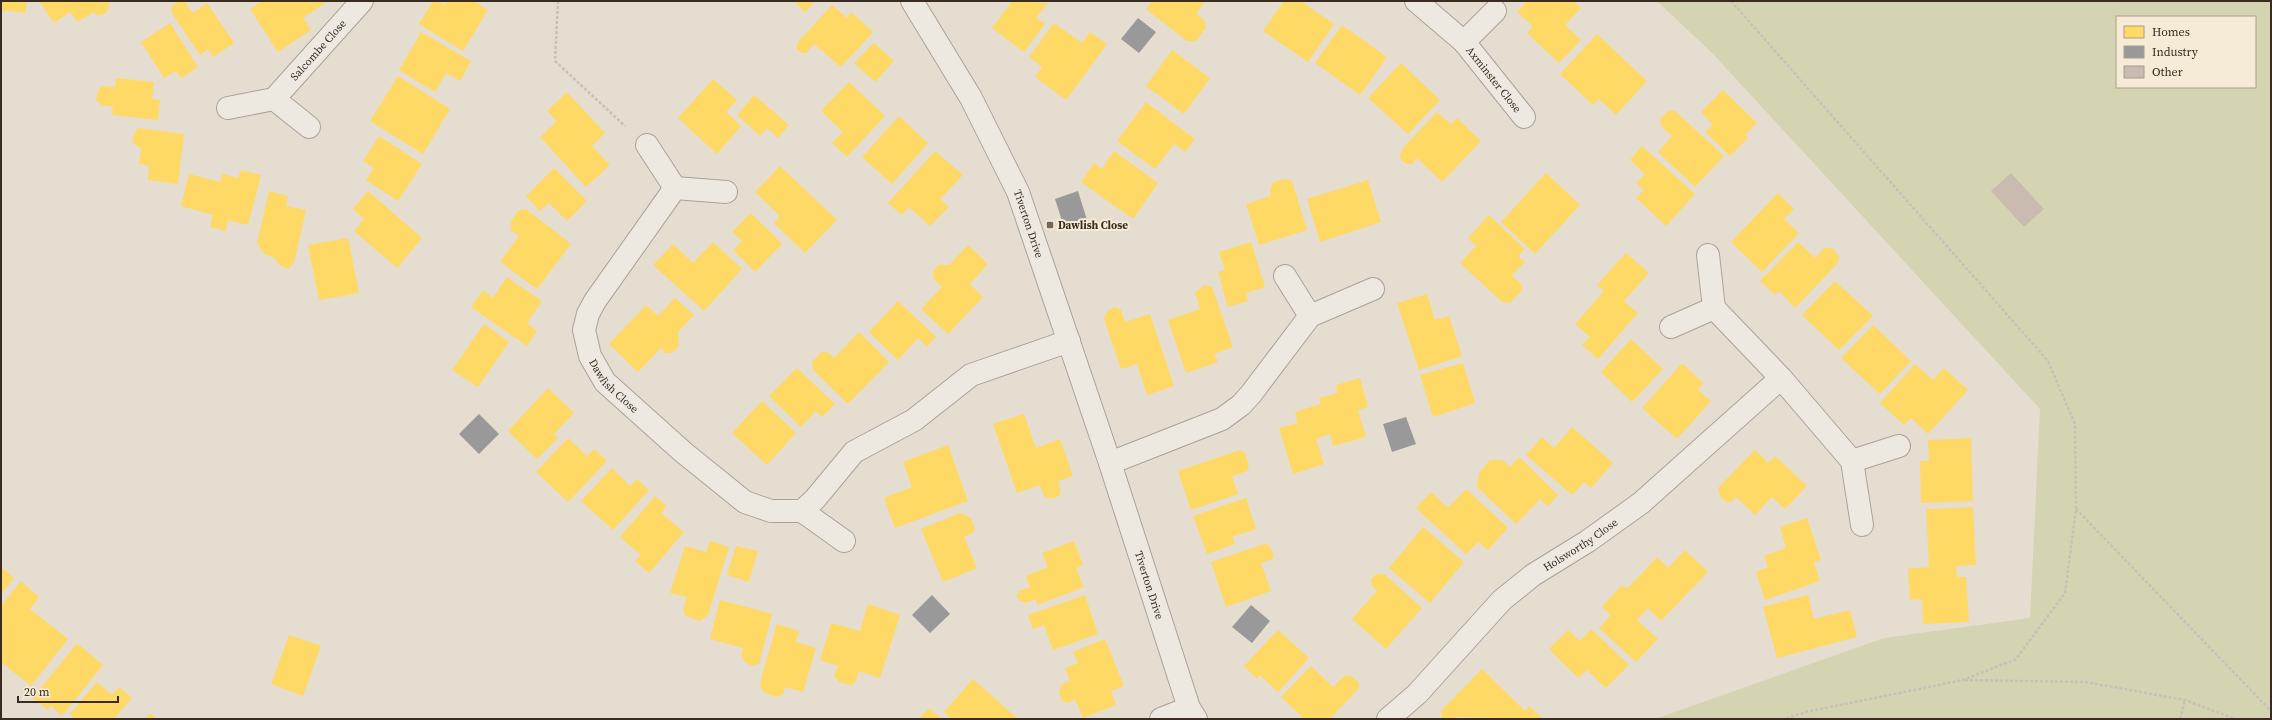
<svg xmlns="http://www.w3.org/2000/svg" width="2272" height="720" font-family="'Source Serif 4',serif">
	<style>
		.green { fill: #d5d4b2; fill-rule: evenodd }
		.homes { fill: #ffd966 }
		.industry { fill: #999 }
		.building { fill: #c9bbb0 }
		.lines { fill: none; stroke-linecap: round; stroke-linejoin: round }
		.street-casing { stroke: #aaa298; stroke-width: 24 }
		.path { stroke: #c6c0b8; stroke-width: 2.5; stroke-dasharray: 3 2; stroke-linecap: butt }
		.street { stroke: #ede9e1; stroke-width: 22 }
		.poi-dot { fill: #75695d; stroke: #f5ebd6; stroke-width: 1.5 }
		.labels { text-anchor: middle; stroke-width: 4; stroke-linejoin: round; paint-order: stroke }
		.street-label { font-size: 11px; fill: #392b20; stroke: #f5ebd6 }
		.poi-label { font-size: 11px; font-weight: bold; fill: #392b20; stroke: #f5ebd6; text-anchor: start }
	</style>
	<rect width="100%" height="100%" fill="#e5ddcf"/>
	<!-- green -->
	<path class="green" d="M1657,1h614v718h-616l229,-81 146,-20 10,-209 -327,-355zM2117,17h138v70h-138z"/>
	<!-- homes -->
	<path class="homes" d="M1,1h26l-2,12 -24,-3z
		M39,1h68l3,3 -4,9 -8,3 -5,-4 -15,10 -8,-10 -16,11z
		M180,1h4l9,12 14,-10 27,40 -21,14 -5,-8 -8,6 -29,-43 1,-7z
		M262,1h62l1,2 -22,15 8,12 -33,22 -28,-43z
		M433,1h6l6,4 2,-4h27l14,9 -25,41 -44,-27z
		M794,1h21l-10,11z
		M1012,1l36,2 -12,15 9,6 -21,28 -32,-24z
		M1152,1h53l-9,13 8,6 2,8 -10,13h-9l-41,-32z
		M1284,1h17l33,23 -26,38 -45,-31z
		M1527,1h47l7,7 -16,17 16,15 -22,23 -32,-30 6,-7 -16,-14z
		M832,5l15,13 4,-6 22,20 -32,35 -27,-23 -8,9h-5l-5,-5 2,-6z
		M170,23l28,44 -17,11 -5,-7 -12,7 -23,-36z
		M1054,23l28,20 8,-11 17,12 -41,56 -31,-23 7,-10 -13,-10z
		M1342,25l45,32 -27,38 -45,-32z
		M421,32l50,29 -11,20 -14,-8 -11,19 -36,-22z
		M1597,34l50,47 -31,34 -17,-16 -6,6 -33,-31z
		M874,43l20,18 -19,21 -21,-19z
		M1172,50l38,28 -26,36 -38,-28z
		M1401,63l39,37 -32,34 -40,-36z
		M398,76l52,33 -27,45 -53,-33z
		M116,78l38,4 -2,17 8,1 -2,20 -46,-5 1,-8 -12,-2 -5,-6 2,-8 4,-5 13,1z
		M713,79l24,21 -11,12 15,14 -24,28 -39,-36z
		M849,82l36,34 -38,41 -15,-14 11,-11 -22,-21z
		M1723,90l34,33 -12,12 3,3 -18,18 -25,-24 8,-7 -12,-13z
		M567,92l38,41 -13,13 18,19 -24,22 -46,-50 17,-16 -10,-10z
		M754,95l35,30 -11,13 -11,-10 -7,8 -23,-21z
		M1146,102l49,37 -10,13 -11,-8 -19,25 -38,-28z
		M1668,111h7l49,45 -29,31 -37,-35 14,-16 -11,-10 -1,-7z
		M1437,112l14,12 6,-6 24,23 -39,41 -25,-24 -5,6h-6l-6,-6 2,-9z
		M899,116l29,27 -36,41 -30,-27z
		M138,128l46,6 -6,50 -30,-4 1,-14 -10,-2 2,-15 -9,-7 2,-8z
		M379,136l43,28 -24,37 -32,-21 8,-12 -11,-7z
		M1642,146l53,48 -29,32 -30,-28 8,-8 -8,-7 9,-9 -15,-14z
		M935,151l28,24 -23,24 9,8 -19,19 -21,-19 -7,8 -14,-12z
		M1114,151l44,32 -25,36 -52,-37 13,-19 8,6z
		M780,166l57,54 -32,33 -31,-30 6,-7 -25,-24z
		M554,168l33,33 -20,20 -18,-18 -9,8 -14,-15z
		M241,170l20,5 -13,50 -20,-5 -2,11 -16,-4 3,-12 -32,-9 8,-32 31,8 2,-8 16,4z
		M1546,173l34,32 -45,49 -34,-32z
		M1285,179l7,2 15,49 -48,15 -13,-41 25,-8 -1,-6 3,-8z
		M1368,180l13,42 -61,20 -13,-43z
		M269,191l19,5 -2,10 20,4 -12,53 -6,6 -9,-4 -4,-7 -11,-4 -7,-11z
		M368,191l54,47 -25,30 -43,-37 10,-12 -11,-10z
		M1778,193l16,16 -10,10 15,14 -37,39 -31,-30z
		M526,209l45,35 -34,45 -37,-27 19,-26 -8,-6v-8l7,-11z
		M751,213l31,31 -27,28 -22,-22 9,-9 -10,-9z
		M1489,215l36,34 -7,7 7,6 -13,13 9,9 2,5 -13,14 -8,-1 -42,-39 16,-17 -8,-8z
		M348,238l11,55 -40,7 -11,-55z
		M713,242l29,27 -38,42 -51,-46 20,-21 20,19z
		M1251,242l14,45 -19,6 2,8 -20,6 -10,-35 7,-2 -6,-18z
		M1798,242l17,16 9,-10h9l6,9 -2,7 -42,44 -16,-17 -4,4 -15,-14z
		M968,245l20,19 -18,20 13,13 -35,37 -27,-25 21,-22 -9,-9v-7l6,-6h10z
		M1626,253l23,20 -25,28 14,12 -40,46 -16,-14 8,-8 -15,-13 29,-33 -7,-6z
		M507,277l35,24 -15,22 10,8 -10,15 -56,-39 12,-17 10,8z
		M1835,281l38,35 -34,34 -37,-35z
		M1205,285l7,2 21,60 -19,7 4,8 -32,11 -18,-53 32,-11 -5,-17z
		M1427,294l8,26 14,-4 13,40 -43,14 -22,-67z
		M675,298l19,17 -16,17 1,14 -7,7h-7l-4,-5 -23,24 -29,-28 37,-39 12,11z
		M898,301l38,36 -9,10 -9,-9 -20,22 -29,-28z
		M1115,307l6,3 4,12 25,-8 24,72 -27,9 -10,-31 -16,5 -17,-50 4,-9z
		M484,324l25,18 -31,45 -26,-17z
		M1873,325l38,36 -31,33 -39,-36z
		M859,332l30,30 -41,42 -35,-34 -1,-8 9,-10h6l7,6z
		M1631,339l32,30 -31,33 -31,-30z
		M1463,363l12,40 -42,14 -13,-42z
		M1682,363l21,20 -5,7 13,11 -34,38 -35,-31z
		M1915,364l18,16 11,-12 24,22 -40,44 -17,-16 -7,7 -24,-22z
		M797,368l38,36 -13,13 -6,-6 -15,16 -32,-31z
		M1360,378l8,29 -10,3 8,27 -33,9 -3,-12 -14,5 8,25 -31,10 -14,-46 19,-5 -3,-11 26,-8 -2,-6 19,-5 -2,-8z
		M548,388l26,25 -20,21 4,4 -21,21 -29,-28z
		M762,401l34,32 -29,32 -35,-32z
		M1024,414l12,34 24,-9 13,37 -15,5 3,10 -2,5 -8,3 -7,-3 -4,-11 -23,8 -24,-69z
		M1572,427l41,36 -22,25 -7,-6 -12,13 -46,-40 16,-18 12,11z
		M568,438l19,18 7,-7 13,12 -39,41 -32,-30z
		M1971,438l2,63 -52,2 -1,-42h9l-1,-21z
		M948,445l20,56 -73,27 -11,-30 28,-11 -9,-25z
		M1240,450l5,3 4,12 -2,6 -15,5 6,18 -47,16 -13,-39z
		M1755,450l14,13 6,-7 32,30 -22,23 -13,-12 -17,18 -19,-18 -5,5h-5l-6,-6 -2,-8z
		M1519,457l39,38 -10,11 -8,-7 -24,25 -39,-37 2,-14 11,-13h12l8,7z
		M612,468l18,18 7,-7 12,11 -36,40 -32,-29z
		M1466,489l42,39 -20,22 -10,-8 -12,12 -50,-46 15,-16 17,16z
		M655,496l12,10 -6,7 23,19 -35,41 -14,-12 6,-6 -21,-18z
		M1246,498l10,31 -24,8 3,7 -28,10 -14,-38z
		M1973,507l3,58 -20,1 1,11h9l3,45 -46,2 -1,-25 -12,1 -2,-31 21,-2 -3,-58z
		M960,513l11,5 4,11 -3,4 -8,4 13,31 -34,14 -22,-53z
		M1807,518l14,42 -7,2 6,19 -55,19 -9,-28 12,-5 -4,-11 22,-8 -6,-21z
		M1423,527l41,35 -34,41 -41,-35z
		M710,541l19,6 -21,68 -8,6 -14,-5 -3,-6 4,-13 -17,-4 15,-47 21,6z
		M1074,541l9,24 -7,3 8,19 -47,18 -1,-6 -10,4 -6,-2 -3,-4 2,-6 11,-4 -4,-11 22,-9 -6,-14z
		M1267,543l7,12 -2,4 -11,4 10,28 -45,16 -15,-45z
		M736,546l22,5 -9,31 -22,-7z
		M1685,550l23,22 -47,49 -13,-13 -11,12 21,19 -22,23 -37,-34 12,-13 -9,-8 20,-22 5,4 30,-32 11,11z
		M1,567l13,11 -13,16z
		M1376,574h8l38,34 -36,41 -34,-30 25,-28 -5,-5 -1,-7z
		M21,581l18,16 -9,12 38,30 -37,47 -30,-24v-56z
		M1085,595l13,39 -45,16 -9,-25 -11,4 -5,-14z
		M1808,595l6,24 36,-9 7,27 -80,21 -14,-51z
		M720,600l52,14 -13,50 -8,2 -6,-4 -4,-6 2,-8 -33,-9z
		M868,604l32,11 -20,63 -21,-7 -3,10 -5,4 -12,-3 -5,-6 4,-10 -18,-6 11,-37 29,8z
		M777,624l22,7 -3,11 20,6 -13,44 -18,-5 -2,7 -7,3 -11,-4 -5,-6 2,-12z
		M1591,629l38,36 -23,23 -19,-18 -9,8 -29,-29 19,-19 12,11z
		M1278,630l31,28 -31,34 -18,-17 -3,4 -13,-13z
		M289,635l32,11 -18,50 -32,-12z
		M1105,639l19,47 -13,5 5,14 -33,13 -8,-19 -7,4 -6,-2 -3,-10 3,-7 8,-3 -5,-13 13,-5 -5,-11z
		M77,643l26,22 -41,51 -11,-10 -3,4 -15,-12z
		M1311,666l22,21 12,-12 6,1 8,7v5l-29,31h-26l-23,-22z
		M1482,669l43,42 4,-5 14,13 -84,-2 -17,2 -1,-8z
		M973,679l44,39 -2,1h-63l-8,-7z
		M97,682l15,13 7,-8 13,11 -18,21h-39l-5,-5z
		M929,708l13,11h-23z
		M150,713l7,6h-12z"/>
	<!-- industry -->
	<path class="industry" d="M1138,18l18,14 -17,21 -18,-14z
		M1078,191l9,29 -23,7 -9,-28z
		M479,414l20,20 -20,20 -20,-20z
		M1406,417l10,27 -24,8 -9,-28z
		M932,595l18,19 -20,19 -18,-18z
		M1251,605l19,16 -18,22 -20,-16z"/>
	<!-- building -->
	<path class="building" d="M2011,173l33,36 -20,18 -33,-36z"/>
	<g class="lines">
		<defs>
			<g id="street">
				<path id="s1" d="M912,1l59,97 47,94 92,271 79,245 7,11"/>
				<path id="s2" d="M1416,1l48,41 60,75"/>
				<path d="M1464,42l31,-31"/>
				<path id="s3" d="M274,99l88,-98"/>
				<path d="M228,108l46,-9 35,28"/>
				<path d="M647,145l28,43 51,4"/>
				<path id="s4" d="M675,188l-80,113 -7,13 -4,16 6,26 15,26 78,70 62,50 26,9h31l13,-12 39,-47 60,-32 57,-45 98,-34"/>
				<path d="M1285,276l25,40"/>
				<path d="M1714,308l67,70 71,83 10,64"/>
				<path d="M1671,327l43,-19 -6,-53"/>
				<path d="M1852,461l47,-15"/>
				<path d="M1110,463l112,-44 19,-14 10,-11 59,-78 63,-27"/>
				<path d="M802,511l42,30"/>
				<path d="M1161,719l28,-11"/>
				<path id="s5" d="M1388,719l29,-25 85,-94 31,-25 55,-34 53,-38 140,-125"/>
			</g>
		</defs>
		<!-- street casing -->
		<use href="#street" class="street-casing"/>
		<!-- path -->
		<path class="path" d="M558,1l-3,60 70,65
			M1731,1l317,360 27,63 1,85 -11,84 -49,66 -53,21 -157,32 -21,7
			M2076,509l195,202
			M1965,680l120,2 100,18 50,19
			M2180,719l5,-19"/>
		<!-- street -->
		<use href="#street" class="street"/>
	</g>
	<!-- markers -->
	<rect class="poi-dot" x="1046" y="221" width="8" height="8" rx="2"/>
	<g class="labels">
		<!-- street labels -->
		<g class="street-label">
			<text dy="4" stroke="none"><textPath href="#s3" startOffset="66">Salcombe Close</textPath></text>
			<text dy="4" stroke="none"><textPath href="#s2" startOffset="111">Axminster Close</textPath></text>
			<text dy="4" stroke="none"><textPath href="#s1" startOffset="252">Tiverton Drive</textPath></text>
			<text dy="4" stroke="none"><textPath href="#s4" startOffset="235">Dawlish Close</textPath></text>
			<text dy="4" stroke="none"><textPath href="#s5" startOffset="261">Holsworthy Close</textPath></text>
			<text dy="4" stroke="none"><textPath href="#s1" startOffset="633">Tiverton Drive</textPath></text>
		</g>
		<!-- poi labels -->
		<g class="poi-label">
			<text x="1058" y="229">Dawlish Close</text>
		</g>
	</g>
	<!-- border -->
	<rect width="2272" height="720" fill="none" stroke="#392b20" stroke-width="4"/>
	<!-- legend -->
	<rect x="2116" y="16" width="140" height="72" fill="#f5ebd6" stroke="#aa9e8d"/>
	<rect x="2124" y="26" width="20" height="12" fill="#ffd966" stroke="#aa9e8d"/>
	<text x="2152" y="36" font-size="12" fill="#392b20">Homes</text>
	<rect x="2124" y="46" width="20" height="12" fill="#999999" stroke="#aa9e8d"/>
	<text x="2152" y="56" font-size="12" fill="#392b20">Industry</text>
	<rect x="2124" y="66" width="20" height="12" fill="#c9bbb0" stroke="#aa9e8d"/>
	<text x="2152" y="76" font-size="12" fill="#392b20">Other</text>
	<!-- scale -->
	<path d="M18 696v6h100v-6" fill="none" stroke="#392b20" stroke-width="2"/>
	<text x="24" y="696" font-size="12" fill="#392b20" stroke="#f5ebd6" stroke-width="3" paint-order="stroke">20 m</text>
</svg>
